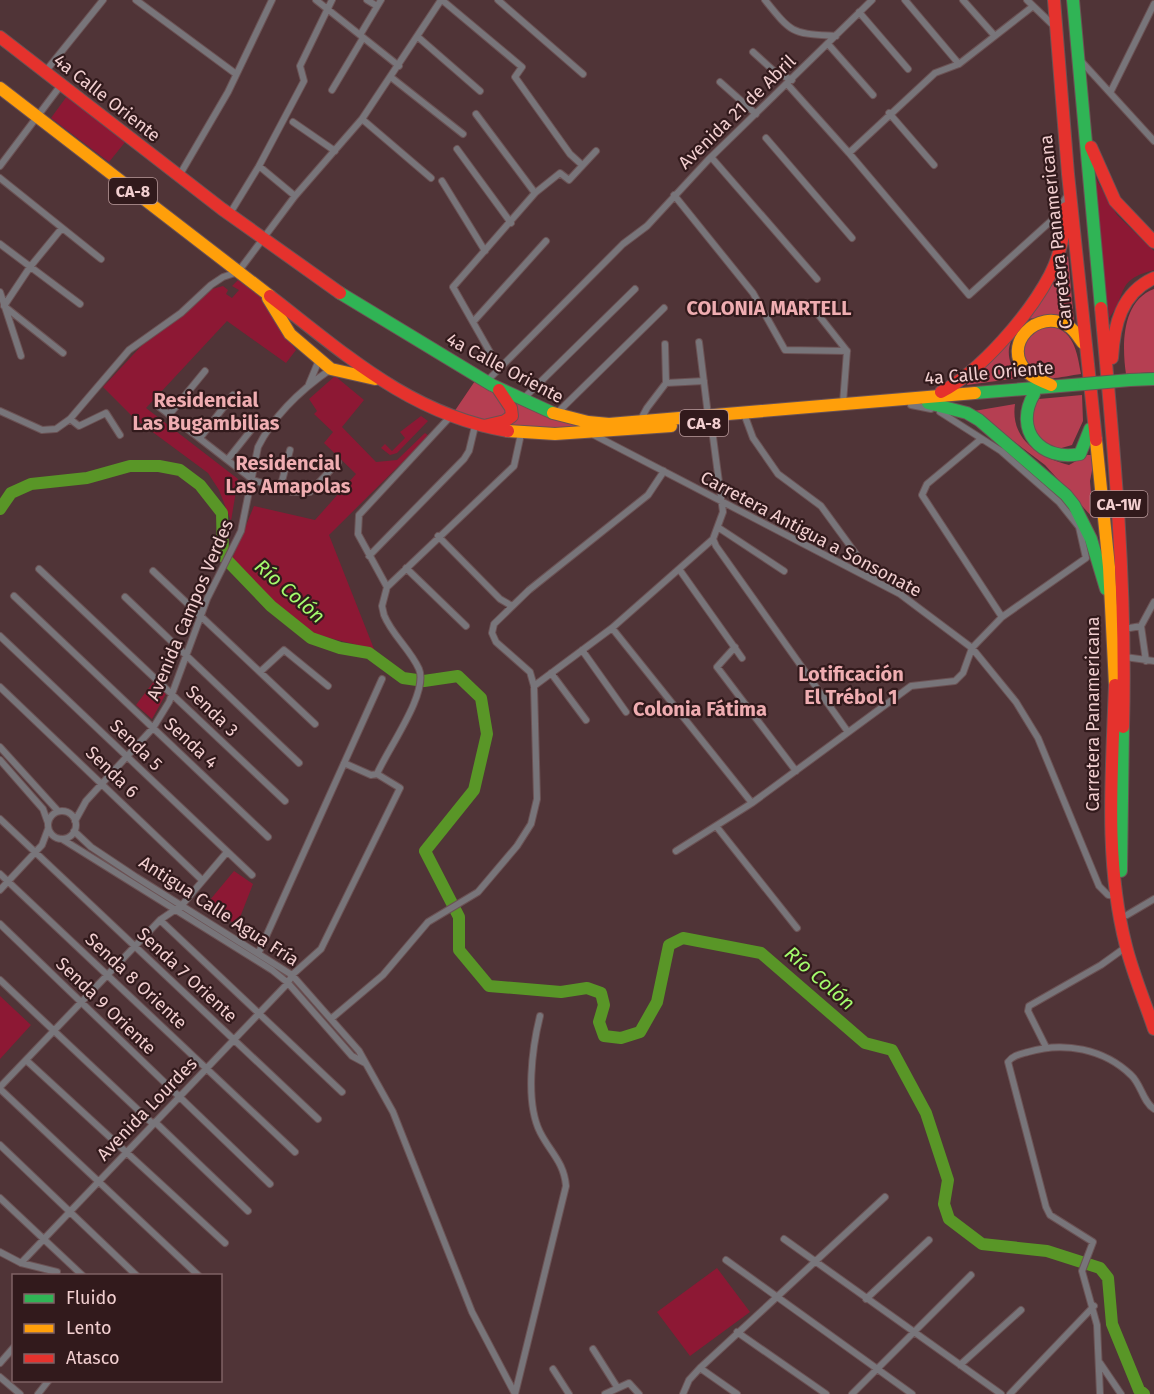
<svg xmlns="http://www.w3.org/2000/svg" width="1154" height="1394" font-family="'Fira Sans',sans-serif">
	<style>
		.green { fill: #8d1834 }
		.forest { fill: #b53f52 }
		.lines { fill: none; stroke-linecap: round; stroke-linejoin: round }
		.river { stroke: #599627; stroke-width: 12 }
		.street-casing { stroke: #6b5254; stroke-width: 8 }
		.fast-casing { stroke: #6b5254; stroke-width: 14 }
		.slow-casing { stroke: #6b5254; stroke-width: 14 }
		.jam-casing { stroke: #6b5254; stroke-width: 14 }
		.street { stroke: #78757a; stroke-width: 6 }
		.fast { stroke: #30b455; stroke-width: 12 }
		.slow { stroke: #ff9f0a; stroke-width: 12 }
		.jam { stroke: #e5322d; stroke-width: 12 }
		.fast-bridge-casing { stroke: #6b5254; stroke-width: 14; stroke-linecap: butt }
		.fast-bridge { stroke: #30b455; stroke-width: 12 }
		.labels { text-anchor: middle; stroke-width: 4.5; stroke-linejoin: round; paint-order: stroke }
		.shield { fill: #321a1c; stroke: #b8999a; stroke-width: 1.5 }
		.shield-label { font-size: 16px; font-weight: bold; fill: #f2cfd0 }
		.street-label { font-size: 18px; fill: #f2cfd0; stroke: #321a1c }
		.neighbourhood-label { font-size: 20px; font-weight: bold; fill: #efadb1; stroke: #321a1c }
		.water-label { font-size: 20px; font-style: italic; fill: #a4fc6d; stroke: #321a1c }
	</style>
	<rect width="100%" height="100%" fill="#503437"/>
	<!-- green -->
	<path class="green" d="M67,96l59,45 -17,21 -58,-44z
		M1095,177l22,38 37,36v19c-40,10 -26,25 -45,48z
		M238,280l23,17 35,53 -10,13 -59,-42 -81,87 92,71 -7,42 -12,-31 -11,-17 -73,-54 -32,-32 42,-45 37,-26 30,-27 11,-3 5,4 -2,4 6,4 7,-8 -7,-4z
		M335,376l29,24 -22,27 34,35 21,-2 28,-27 4,3 -100,99 45,114 -61,-15 -39,-30 -42,-45 22,-53 61,14 41,-46 -32,-31 9,-11 -19,-18 3,-3 -8,-12z
		M421,416l7,5 -31,32 -7,2 -9,-7 4,-4 7,7 13,-13 -5,-6z
		M154,681l13,11 -15,27 -16,-14z
		M234,871l19,13 -16,41 -32,-19z
		M0,996l31,29 -31,34z
		M717,1268l33,44 -60,44 -33,-44z"/>
	<!-- forest -->
	<path class="forest" d="M1068,256l6,66 -21,-6 -26,3c-19,21 -25,33 -9,59l-51,7 2,-6 79,-90z
		M1154,289v83l-28,2c-4,-27 -5,-73 28,-85z
		M1047,326c27,2 30,26 34,48 -10,1 -24,5 -34,4 -33,-4 -32,-43 0,-52z
		M477,378l17,9 13,23 -6,7 -23,3 -24,-8z
		M1082,395l1,26 -11,24 -14,4 -21,-11 -9,-21 11,-18z
		M511,401l68,26v3l-75,-3z
		M1015,404c-5,34 22,53 54,61l18,-10h8l-5,26 3,37 -48,-53 -71,-54z"/>
	<g class="lines">
		<!-- river -->
		<path class="river" d="M0,509l11,-16 20,-9 56,-6 43,-12h29l21,4 20,15 22,28 1,43 48,50 40,32 29,10 29,5 34,25 21,3 34,-5 23,22 6,36 -13,56 -49,61 34,66v33l30,36 72,6 26,-4 14,5 3,12 -5,17 5,14 17,2 19,-6 17,-30 12,-57 14,-7 78,15 104,90 27,7 34,63 22,67 -4,24 5,15 33,25 65,7 53,17 8,10 4,46 27,66 5,4"/>
		<defs>
			<path id="street" d="M136,0l100,74
				M316,0l83,66
				M367,0l10,6
				M442,0l80,67 -7,10 55,77 11,10
				M498,0l85,74
				M765,0c28,35 27,33 71,36
				M905,0l54,64
				M963,0l31,35
				M1027,0l28,27
				M859,12l49,57
				M360,35l21,-35
				M418,37l62,54
				M828,44l45,51
				M753,52l22,20 17,8
				M1081,61l73,80
				M45,72l58,-72
				M392,78l71,56
				M720,82l36,32
				M788,85l61,68 120,142 82,-74 16,-25
				M332,90l31,-52
				M1111,91l43,-87
				M889,113l45,52
				M476,114l59,79
				M362,119l69,59
				M293,122l42,29
				M766,138l86,100
				M457,149l54,74
				M849,153l86,-80 24,-9 73,-57
				M711,157l106,122
				M0,166l61,-81
				M259,166l36,30
				M179,176l49,-84 44,-92
				M0,178l101,81
				M442,181l43,70
				M674,195l79,98 32,57 62,1 -4,52
				M229,215l30,-49 45,-85 -4,-15 32,-66
				M62,228l-32,39 -26,39 59,47
				M0,244l80,60
				M0,292l21,64
				M817,313l30,38
				M473,322l73,-81
				M699,342l9,73
				M499,368l-46,-81 82,-94 25,-20 9,7 27,-29
				M487,381l136,-137 24,-18 61,-66 164,-160
				M666,383l38,-2
				M309,384l10,-24
				M522,400l113,-111
				M911,405l20,4
				M158,406l95,74 39,12h18l28,-30
				M0,411l42,19 14,-1 14,-10 59,-69 52,-37 30,-28 12,-8 15,-5 57,-76 67,-77 79,-119
				M169,415l36,-44
				M555,415l109,-107
				M449,418l-90,97 -1,19 29,53 127,-121 7,-32
				M70,419l9,7 27,-13 14,22
				M746,419l7,19 25,36 43,32 54,74
				M640,421l7,-13 19,-25 -1,-39
				M594,435l306,159 72,54 44,54 22,36 61,148 9,9 9,1
				M200,438l33,-43
				M981,439l-54,45 -5,11 80,122
				M228,459l27,-34
				M280,489l10,-39
				M719,528l65,43
				M438,536l62,63 12,7
				M713,539l3,7 132,186
				M369,556l95,-97 5,-8 6,-25
				M406,568l60,58
				M39,569l246,232
				M679,569l63,89
				M153,571l162,153
				M14,596l254,241
				M125,597l174,166
				M1141,626l5,35
				M612,628l140,175
				M1124,629l17,-3 13,-24
				M0,636l252,239
				M735,647l-18,20 79,104
				M582,650l44,62
				M1125,657l29,4
				M260,672l24,-22 44,36
				M551,673l35,47
				M534,686l78,-58 101,-89 10,-27 -12,-90
				M0,687l202,193
				M0,747l58,64
				M0,760l43,49 5,14
				M377,774c10,-24 52,-81 42,-105 -9,-20 -27,-34 -35,-54l-2,-9 5,-19
				M48 825a14 14 0 1 1 28 0a14 14 0 1 1-28 0Z
				M0,819l318,300
				M75,821l11,-20 67,-73 16,-26 38,-103 34,-68 17,-84c16,-32 44,-58 73,-78
				M716,826l81,102
				M74,831l17,16 45,30 156,98 67,76 34,61 79,200 43,82
				M62,839l210,131 16,13 64,73 13,7
				M676,851l76,-48 159,-117 44,-5 8,-8 9,-25 30,-31 84,-59 -7,-31 -20,-25 -58,-51 -61,-39
				M0,874l295,278
				M0,890l42,-45 6,-16
				M1127,915l27,-16
				M160,920l182,172
				M0,924l270,260
				M259,952l123,-273
				M0,980l153,144
				M332,1018l51,-43 45,-53 50,-30 39,-46 14,-22 6,-25 -3,-113 -4,-14 -34,-30 -4,-9 2,-9 35,-34 119,-95 16,-24
				M1046,1047l-18,-36 1,-5 72,-41 25,-18
				M26,1060l199,183
				M0,1087l160,-167 22,-15 45,-53
				M0,1089l199,187
				M155,1122l93,89
				M0,1145l137,131
				M0,1198l83,78
				M784,1239l217,155
				M0,1252l21,11 36,9
				M726,1260l186,134
				M21,1263l267,-280 4,-8 29,-26 79,-161 -23,-14 -6,1 -27,-12
				M866,1299l63,-59
				M737,1332l89,62
				M593,1349l24,38
				M0,1363l14,-16
				M1100,1363l21,31
				M960,1365l61,-55
				M700,1368l37,26
				M553,1369l16,25
				M0,1377l20,17
				M38,1394l11,-14
				M515,1394l51,-208c-2,-24 -16,-34 -26,-54 -15,-30 -8,-84 0,-116
				M605,1394l24,-11 10,11
				M683,1394l6,-14 11,-12 185,-171
				M852,1394l119,-119
				M1010,1394l84,-88
				M1100,1394l-3,-69 -15,-54 11,-29 -43,-27 -4,-8 -38,-145c5,-7 13,-8 20,-10 36,-11 76,-3 103,23 10,9 12,27 23,34"/>
			<path id="fast" d="M1073,0l28,308
				M340,293l152,92 61,28
				M1130,380l24,-1
				M975,393l109,-9
				M1034,394c-21,36 7,68 46,60l10,-25
				M928,403l39,10 12,7 87,75 8,10 17,34 15,50
				M1121,871l2,-144"/>
			<path id="slow" d="M0,88l270,208
				M268,298l22,36 41,35 44,10
				M1051,385c-8,-4 -19,-7 -24,-13 -27,-27 11,-65 41,-46 6,3 11,12 15,17
				M553,413l35,9 21,2 366,-31
				M508,431l47,3 116,-8
				M1096,440l13,127 6,118"/>
			<path id="jam" d="M1054,0l14,174 28,266
				M0,37l222,172 118,84
				M1091,147l24,54 39,41
				M270,296c75,58 141,119 238,135
				M1101,308c13,140 26,279 22,419
				M1112,358c2,-33 9,-65 42,-80
				M941,392c40,-21 88,-77 109,-117 11,-21 15,-44 16,-67
				M484,426l21,-5 7,-5 -1,-8 -12,-18
				M1115,685c-3,87 -11,176 11,261 7,28 19,56 28,83"/>
		</defs>
		<!-- street casing -->
		<use href="#street" class="street-casing"/>
		<!-- fast casing -->
		<use href="#fast" class="fast-casing"/>
		<!-- slow casing -->
		<use href="#slow" class="slow-casing"/>
		<!-- jam casing -->
		<use href="#jam" class="jam-casing"/>
		<!-- street -->
		<use href="#street" class="street"/>
		<!-- fast -->
		<use href="#fast" class="fast"/>
		<!-- slow -->
		<use href="#slow" class="slow"/>
		<!-- jam -->
		<use href="#jam" class="jam"/>
		<defs>
			<path id="fast-bridge" d="M1084,384l46,-4"/>
		</defs>
		<!-- fast-bridge casing -->
		<use href="#fast-bridge" class="fast-bridge-casing"/>
		<!-- fast-bridge -->
		<use href="#fast-bridge" class="fast-bridge"/>
	</g>
	<g class="labels">
		<!-- shield labels -->
		<g class="shield">
			<rect x="109" y="178" width="48" height="26" rx="4.5"/>
			<rect x="680" y="410" width="48" height="26" rx="4.5"/>
			<rect x="1090.5" y="491" width="57" height="26" rx="4.5"/>
		</g>
		<g class="shield-label">
			<text x="133" y="197">CA-8</text>
			<text x="704" y="429">CA-8</text>
			<text x="1119" y="510">CA-1W</text>
		</g>
		<!-- street labels -->
		<g class="street-label">
			<text transform="translate(107 98) rotate(38)" y="6">4a Calle Oriente</text>
			<text transform="translate(737 112) rotate(-44)" y="6">Avenida 21 de Abril</text>
			<text transform="translate(1056 232) rotate(-96)" y="6">Carretera Panamericana</text>
			<text transform="translate(505 368) rotate(28)" y="6">4a Calle Oriente</text>
			<text transform="translate(989 373) rotate(-5)" y="6">4a Calle Oriente</text>
			<text transform="translate(811 534) rotate(28)" y="6">Carretera Antigua a Sonsonate</text>
			<text transform="translate(190 610) rotate(-67)" y="6">Avenida Campos Verdes</text>
			<text transform="translate(212 711) rotate(44)" y="6">Senda 3</text>
			<text transform="translate(1093 714) rotate(-90)" y="6">Carretera Panamericana</text>
			<text transform="translate(191 743) rotate(43)" y="6">Senda 4</text>
			<text transform="translate(136 745) rotate(44)" y="6">Senda 5</text>
			<text transform="translate(112 772) rotate(44)" y="6">Senda 6</text>
			<text transform="translate(219 911) rotate(33)" y="6">Antigua Calle Agua Fría</text>
			<text transform="translate(187 975) rotate(43)" y="6">Senda 7 Oriente</text>
			<text transform="translate(136 981) rotate(43)" y="6">Senda 8 Oriente</text>
			<text transform="translate(106 1006) rotate(44)" y="6">Senda 9 Oriente</text>
			<text transform="translate(147 1109) rotate(-46)" y="6">Avenida Lourdes</text>
		</g>
		<!-- neighbourhood labels -->
		<g class="neighbourhood-label">
			<text x="769" y="315">COLONIA MARTELL</text>
			<text x="206" y="407">Residencial<tspan x="206" dy="23">Las Bugambilias</tspan></text>
			<text x="288" y="470">Residencial<tspan x="288" dy="23">Las Amapolas</tspan></text>
			<text x="851" y="681">Lotificación<tspan x="851" dy="23">El Trébol 1</tspan></text>
			<text x="700" y="716">Colonia Fátima</text>
		</g>
		<!-- water labels -->
		<g class="water-label">
			<text transform="translate(290 591) rotate(41)" y="7">Río Colón</text>
			<text transform="translate(820 978) rotate(41)" y="7">Río Colón</text>
		</g>
	</g>
	<!-- legend -->
	<rect x="12" y="1274" width="210" height="108" fill="#321a1c" stroke="#7f6264" stroke-width="1.5"/>
	<rect x="24" y="1294" width="30" height="9" fill="#30b455" stroke="#7f6264" stroke-width="1.5"/>
	<text x="66" y="1304" font-size="18" fill="#f2cfd0">Fluido</text>
	<rect x="24" y="1324" width="30" height="9" fill="#ff9f0a" stroke="#7f6264" stroke-width="1.5"/>
	<text x="66" y="1334" font-size="18" fill="#f2cfd0">Lento</text>
	<rect x="24" y="1354" width="30" height="9" fill="#e5322d" stroke="#7f6264" stroke-width="1.5"/>
	<text x="66" y="1364" font-size="18" fill="#f2cfd0">Atasco</text>
</svg>
